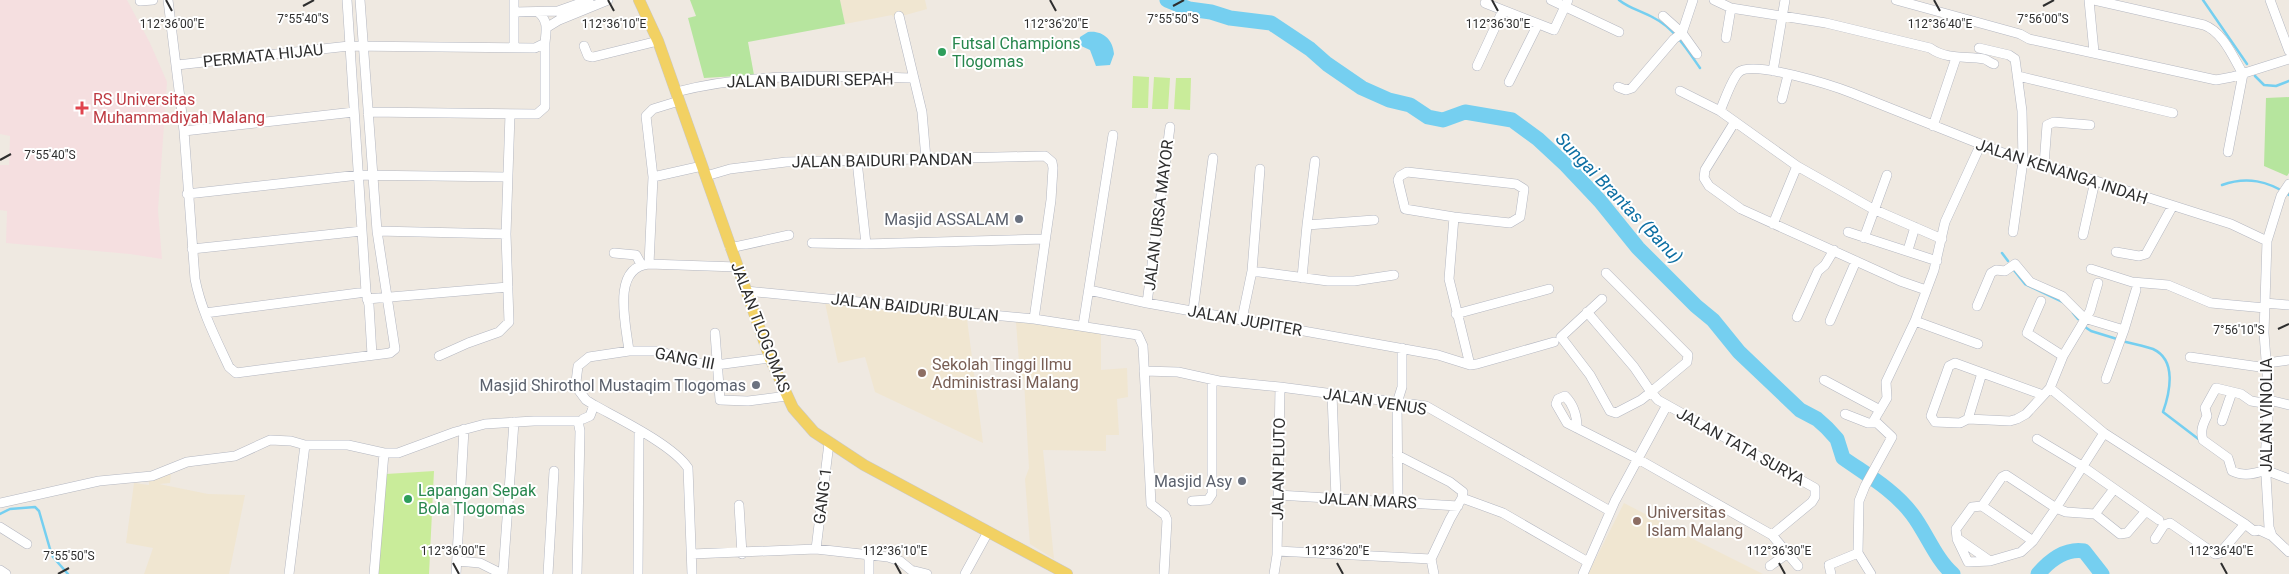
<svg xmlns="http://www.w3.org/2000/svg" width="2289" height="574" font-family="Roboto,sans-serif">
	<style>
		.education { fill: #f0e6d1 }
		.medical { fill: #f5dfe0 }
		.green { fill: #b6e59e }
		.pitch { fill: #c9ec9a }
		.water { fill: #75cff0 }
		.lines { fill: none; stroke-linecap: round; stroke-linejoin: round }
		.stream { stroke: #75cff0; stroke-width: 2.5 }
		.river { stroke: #75cff0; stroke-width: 15 }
		.minor-casing { stroke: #b4b7c1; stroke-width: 10 }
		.major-casing { stroke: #c9c9c9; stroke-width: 12 }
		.minor { stroke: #fff; stroke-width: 9 }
		.major { stroke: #f2d163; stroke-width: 11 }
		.ticks { fill: none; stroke: #2e2e2e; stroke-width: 2 }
		.leisure-dot { fill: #2e9e5b; stroke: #fff; stroke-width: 2 }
		.health-dot { fill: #e0444e; stroke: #fff; stroke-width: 2 }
		.worship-dot { fill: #6b7280; stroke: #fff; stroke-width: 2 }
		.education-dot { fill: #8d6e63; stroke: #fff; stroke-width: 2 }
		.labels { text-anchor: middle; stroke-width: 4; stroke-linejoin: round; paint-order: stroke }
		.leisure-label { font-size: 16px; fill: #27864d; stroke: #fff; text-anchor: start }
		.street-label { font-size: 16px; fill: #2e2e2e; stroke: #fff }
		.health-label { font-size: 16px; fill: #be3a42; stroke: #fff; text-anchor: start }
		.worship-label { font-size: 16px; fill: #5b616d; stroke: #fff; text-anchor: end }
		.education-label { font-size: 16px; fill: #785e54; stroke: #fff; text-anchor: start }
		.water-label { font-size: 18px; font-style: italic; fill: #0d6fa3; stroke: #fff }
		.ticks-label { font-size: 12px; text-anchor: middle; fill: #2e2e2e; stroke: #fff; stroke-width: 4; stroke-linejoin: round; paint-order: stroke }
	</style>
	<rect width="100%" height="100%" fill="#efe9e1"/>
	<!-- education -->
	<path class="education" d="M840,0h85l2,9 -25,7 -9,1 -1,-2 -47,9z
		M825,303l142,16 16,124 -108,-51 -10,-35 -27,6z
		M1016,322l85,10v38l26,-2 1,29 -11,2 2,36h-13v16l-63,-1 11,109 -24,-15 -5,-65 4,-11 -5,-87 -1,-5h-3z
		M171,473l-1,10 -11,1 49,10 37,1 -16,79h-85l9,-26 -27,-5 8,-60 15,2v-5z
		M1624,503l71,37 68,34h-175z"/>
	<!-- medical -->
	<path class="medical" d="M0,0h127l23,43 17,39 -9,128 4,49 -32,-5 -124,-11 1,-32 -7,-1v-45h9l1,-29 -10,-2z"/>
	<!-- green -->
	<path class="green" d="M690,0h150l5,24 -97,18 6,33 -50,3 -16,-60 8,-2z
		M2289,97v76l-2,3 -23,-10 2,-68z"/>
	<!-- pitch -->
	<path class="pitch" d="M1133,76l16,1 -1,31h-16z
		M1154,77l16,1 -2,31h-16z
		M1176,78h15l-1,32 -16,-1z
		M434,471l-5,103h-51l8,-100z"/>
	<!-- water -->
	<path class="water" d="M1088,32c14,-2 25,7 26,22l-4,11 -14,1 -6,-16 -11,-5 1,-8z"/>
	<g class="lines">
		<!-- stream -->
		<path class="stream" d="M1619,0c11,9 23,11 35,18 20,10 34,33 46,50
			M2203,0l44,64
			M2255,76l9,9 12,1 13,-5
			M2222,185c25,-9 46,-4 67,10
			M2002,253l6,8
			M2013,269l12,15 38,18
			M2073,313l5,6
			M2085,327l6,4 26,8
			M2126,342c9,2 18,4 27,7 24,11 17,43 10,63l38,29
			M0,514l10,-5 25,-2 4,4 11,38 3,8 15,17"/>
		<!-- river -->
		<path class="river" d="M1167,0l22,9 22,3 19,6 41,5 39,26 17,15 35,24 27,12 21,5 18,12 15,3 22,-8 47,8 26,19 28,26 34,36 38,47 58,58 17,14 26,32 61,58 17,9 10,9 10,11 6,19c24,17 51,32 69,56 14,18 24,46 41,60
			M2038,574c12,-14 27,-26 46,-23l18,23"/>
		<defs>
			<path id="minor" d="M168,0l16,131 11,148c6,31 21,60 34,88l7,6 154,-20 5,-4 -18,-118 -17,-231
				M347,0l19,292 3,13 3,50
				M1551,0l68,32
				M1693,0l-11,33 15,21
				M1714,0l17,8 95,15 104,25c17,12 35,8 54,11 4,1 6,4 10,5
				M1896,0l124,34 9,5 187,41 16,-3 57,-18
				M2089,0l5,52
				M2094,0l110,25c19,7 29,32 39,49l-15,78
				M2270,0l19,51
				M140,1l13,-1
				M1485,3l69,27 14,-30
				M515,12l43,-1 31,-11
				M899,16l23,96 4,47
				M546,28l13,-8 49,-20
				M1726,38l5,-30
				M584,46l4,10 5,1 65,-16
				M514,48v-48
				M1979,48l30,7 6,4 7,52 1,50 -10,71
				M177,65l172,-19 186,2 10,-5c1,-12 4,-22 -7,-31
				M1477,66l26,-56
				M1773,71l12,-71
				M2018,76l155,37
				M1509,82l29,-58
				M1618,87l8,3 6,-2 42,-49 8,-6 -19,-17
				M1680,91l40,20 77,55 76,43 69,30
				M676,92c77,-20 159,-16 238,-14
				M1782,99l6,-24
				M1720,111c4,-9 12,-33 19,-39 15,-12 95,14 113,21l171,68 51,13 157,50 36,17
				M368,112l169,2 8,-7v-64
				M1734,123l-29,47 -1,8 5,8 32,23 159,72 26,9
				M1933,126l23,-68
				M184,131l170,-19
				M857,161l9,83
				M2044,165l3,-40 7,-3 36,3
				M1407,172l109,12 8,5 -4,28 -10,6 -56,-6 -49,-8 -7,-29 2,-4z
				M706,176l24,-7 56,-7 259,-6 7,6 1,6 -2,32 -17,119
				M653,177l49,-11
				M2289,184l-8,12 -14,45 -3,92 5,67 -4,59 4,68 3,9 17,16
				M187,194l172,-19 148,2
				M1454,217l-5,62 21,86
				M1773,224l24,-58
				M1307,225l8,-64
				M377,231l129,3
				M1848,232l89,29
				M2083,235l12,-54
				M1864,238l23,-63
				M812,243l54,1 179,-5
				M730,248l59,-13
				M192,249l170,-18
				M1908,250l7,-23
				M2116,252l23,4 7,-2 26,-47
				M614,253l22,2 5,9
				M649,264l4,-87 -7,-61 7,-7 26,-8
				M2091,269l41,13 36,3 43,18 54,5
				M1252,271l76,10h26l40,-6
				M1302,278l5,-53 67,-5
				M1089,290l58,13 291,52 32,10 7,-1 77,-22
				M746,291l288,28 104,16 5,11 8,158 14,11 2,5 -3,54
				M367,299l141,-12
				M1602,299l-41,38 29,38 20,36 6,2 25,-13 10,-8 7,8 9,5
				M2041,301l-14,32 36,23 -13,32 54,45
				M1147,303l23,-176
				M2265,303l24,2
				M1977,306l14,-33 5,-3 9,1 10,-7 15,18 32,14 22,22 40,12 12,-40
				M1193,311l20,-153
				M1587,312l47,55 17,25 36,-30 1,-7 -82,-82
				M205,313l161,-21
				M1456,314l93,-25
				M1797,317l21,-46 7,-6 9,-15
				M1242,319l10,-48 8,-102
				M1830,321l26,-60
				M1915,321l63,23
				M1083,326l30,-191
				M715,333l5,67 28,1 39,-5
				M629,351c-3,-26 -18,-84 20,-87l88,3
				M439,356l29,-13 31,-11 10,-10 -3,-88 4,-120
				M2063,356l27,-45 8,-28
				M2190,357l77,11
				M2267,363l22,-3
				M1144,371l34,1 41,9 61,6 146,19 184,105
				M2106,379l18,-49
				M1824,380l56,30
				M1332,394l4,104
				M2043,395l-88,-32 -6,3 -18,50 4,6 25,1 8,-4 42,2 7,-2 9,-5 24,-26
				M2269,400l20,5
				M2269,404l-18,-3 -10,-7 -25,-6 -11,20 2,8c-4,8 -7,15 -4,24l25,18 4,13c10,5 23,3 33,-1l24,9
				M594,405c25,14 79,40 94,63l4,106
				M1845,414l23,9h8
				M583,419l7,-3 4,-11 -8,-5 -9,-12 -1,-6 2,-16 11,-9 40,-6h30l36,12 21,2 54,-7
				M1968,419l14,-46
				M2222,421l10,-29
				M1577,428c0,-12 -4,-24 -12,-32l-7,3 -2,5 11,19 71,36 134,76 26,31
				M2037,439l45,27 64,45 -19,22 -7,1 -25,-20 -29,-2 -10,-4 -23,33 -12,11 -31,9 -33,-23 -1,-9 16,-22 10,-1 20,-29 4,-2 50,33 48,-75 141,91 9,7 5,-1 13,6
				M1397,455l53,27 13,10 -1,6 -12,21 -19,40
				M1278,495l180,11
				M1462,498l41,15 85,49
				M1192,501l16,-1 4,-6v-114
				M1398,502l-1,-99 5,-16v-39
				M0,503l99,-22 53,-5 35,-14 48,-6 35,-16 21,1 14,4h43l36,8h14l57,-21 30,-8 49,-3h44
				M739,505l3,49
				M1982,506l51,35
				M2146,511l13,9
				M2095,514l19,-25
				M0,527l27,17
				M1957,539l11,23 22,-1
				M2155,539l9,-14 6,-2 45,31 5,-1 25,-29
				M816,549l13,-106
				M1277,551l154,8
				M692,554l124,-5 72,8 12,4 11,9 16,4
				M1431,559l3,15
				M457,561l23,2 22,11
				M1770,566l18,-13
				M0,570l6,4
				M289,574l16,-129
				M374,574l10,-121
				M456,574l8,-145
				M503,574l11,-152
				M548,574l6,-103
				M577,574l3,-143 -2,-10
				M638,574l1,-144
				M869,574v-18
				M965,574l23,-42
				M1274,574l3,-19 3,-168
				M1583,574l32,-73 52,-96 148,83v9l-3,5 -40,33
				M1831,574l-2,-9 29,-12
				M1871,574l-13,-21 1,-52 6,-15 27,-49 -18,-17 13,-22 -1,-16 29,-61 19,-51 11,-48 35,-76"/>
			<path id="major" d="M639,0l19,41 18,51 94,266 23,50 21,24 50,33 203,109"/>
		</defs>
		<!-- minor casing -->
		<use href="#minor" class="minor-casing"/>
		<!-- major casing -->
		<use href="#major" class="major-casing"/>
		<!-- minor -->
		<use href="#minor" class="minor"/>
		<!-- major -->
		<use href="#major" class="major"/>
	</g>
	<!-- ticks -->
	<path class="ticks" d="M166,0l6,11M608,0l6,11M1050,0l6,11M1492,0l6,11M1934,0l6,11M303,6l11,-6M1173,6l11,-6M2043,6l11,-6M0,160l11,-6M2278,329l11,-5M453,563l6,11M895,563l6,11M1337,563l6,11M1779,563l6,11M2221,563l6,11M58,574l11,-6"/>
	<!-- markers -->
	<g class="leisure-dot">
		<circle cx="942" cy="52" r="5"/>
		<circle cx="408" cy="499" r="5"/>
	</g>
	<path class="health-dot" d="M79.5 100.5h5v5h5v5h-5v5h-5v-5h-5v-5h5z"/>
	<g class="worship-dot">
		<circle cx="1019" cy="219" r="5"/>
		<circle cx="756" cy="385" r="5"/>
		<circle cx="1242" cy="481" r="5"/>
	</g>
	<g class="education-dot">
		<circle cx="922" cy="373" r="5"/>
		<circle cx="1637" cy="521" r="5"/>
	</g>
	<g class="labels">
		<!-- leisure labels -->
		<g class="leisure-label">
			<text x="952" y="49">Futsal Champions<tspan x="952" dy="18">Tlogomas</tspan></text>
			<text x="418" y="496">Lapangan Sepak<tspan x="418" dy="18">Bola Tlogomas</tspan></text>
		</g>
		<!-- street labels -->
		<g class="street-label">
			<text transform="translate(263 55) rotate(-6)" y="6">PERMATA HIJAU</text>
			<text transform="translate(810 80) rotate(-1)" y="6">JALAN BAIDURI SEPAH</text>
			<text transform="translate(882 160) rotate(-1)" y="6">JALAN BAIDURI PANDAN</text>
			<text transform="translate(2062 171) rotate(18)" y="6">JALAN KENANGA INDAH</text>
			<text transform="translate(1158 215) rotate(-83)" y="6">JALAN URSA MAYOR</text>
			<text transform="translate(915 307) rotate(6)" y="6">JALAN BAIDURI BULAN</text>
			<text transform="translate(1245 320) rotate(10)" y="6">JALAN JUPITER</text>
			<text transform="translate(761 327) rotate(69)" y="6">JALAN TLOGOMAS</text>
			<text transform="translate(685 358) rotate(11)" y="6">GANG III</text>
			<text transform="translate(1375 401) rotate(9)" y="6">JALAN VENUS</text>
			<text transform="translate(2266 415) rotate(-90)" y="6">JALAN VINOLIA</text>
			<text transform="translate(1741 446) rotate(29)" y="6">JALAN TATA SURYA</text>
			<text transform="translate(1278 469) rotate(-89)" y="6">JALAN PLUTO</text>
			<text transform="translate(822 496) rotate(-83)" y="6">GANG 1</text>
			<text transform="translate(1368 500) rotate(3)" y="6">JALAN MARS</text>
		</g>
		<!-- health labels -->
		<g class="health-label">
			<text x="93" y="105">RS Universitas<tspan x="93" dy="18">Muhammadiyah Malang</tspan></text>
		</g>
		<!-- worship labels -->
		<g class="worship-label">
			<text x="1009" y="225">Masjid ASSALAM</text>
			<text x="746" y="391">Masjid Shirothol Mustaqim Tlogomas</text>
			<text x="1232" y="487">Masjid Asy</text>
		</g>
		<!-- education labels -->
		<g class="education-label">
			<text x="932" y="370">Sekolah Tinggi Ilmu<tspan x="932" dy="18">Administrasi Malang</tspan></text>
			<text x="1647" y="518">Universitas<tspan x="1647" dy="18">Islam Malang</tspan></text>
		</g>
		<!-- water labels -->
		<g class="water-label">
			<text transform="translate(1619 198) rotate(46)" y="6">Sungai Brantas (Banu)</text>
		</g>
	</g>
	<g class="ticks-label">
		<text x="303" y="23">7°55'40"S</text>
		<text x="1173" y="23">7°55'50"S</text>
		<text x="2043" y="23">7°56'00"S</text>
		<text x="1498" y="28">112°36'30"E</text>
		<text x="1940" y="28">112°36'40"E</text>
		<text x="172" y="28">112°36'00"E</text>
		<text x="614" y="28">112°36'10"E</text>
		<text x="1056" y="28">112°36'20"E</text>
		<text x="50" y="159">7°55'40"S</text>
		<text x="2239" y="334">7°56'10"S</text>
		<text x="453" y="555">112°36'00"E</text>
		<text x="895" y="555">112°36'10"E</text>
		<text x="1337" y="555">112°36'20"E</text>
		<text x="1779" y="555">112°36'30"E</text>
		<text x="2221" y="555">112°36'40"E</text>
		<text x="69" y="560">7°55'50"S</text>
	</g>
</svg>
